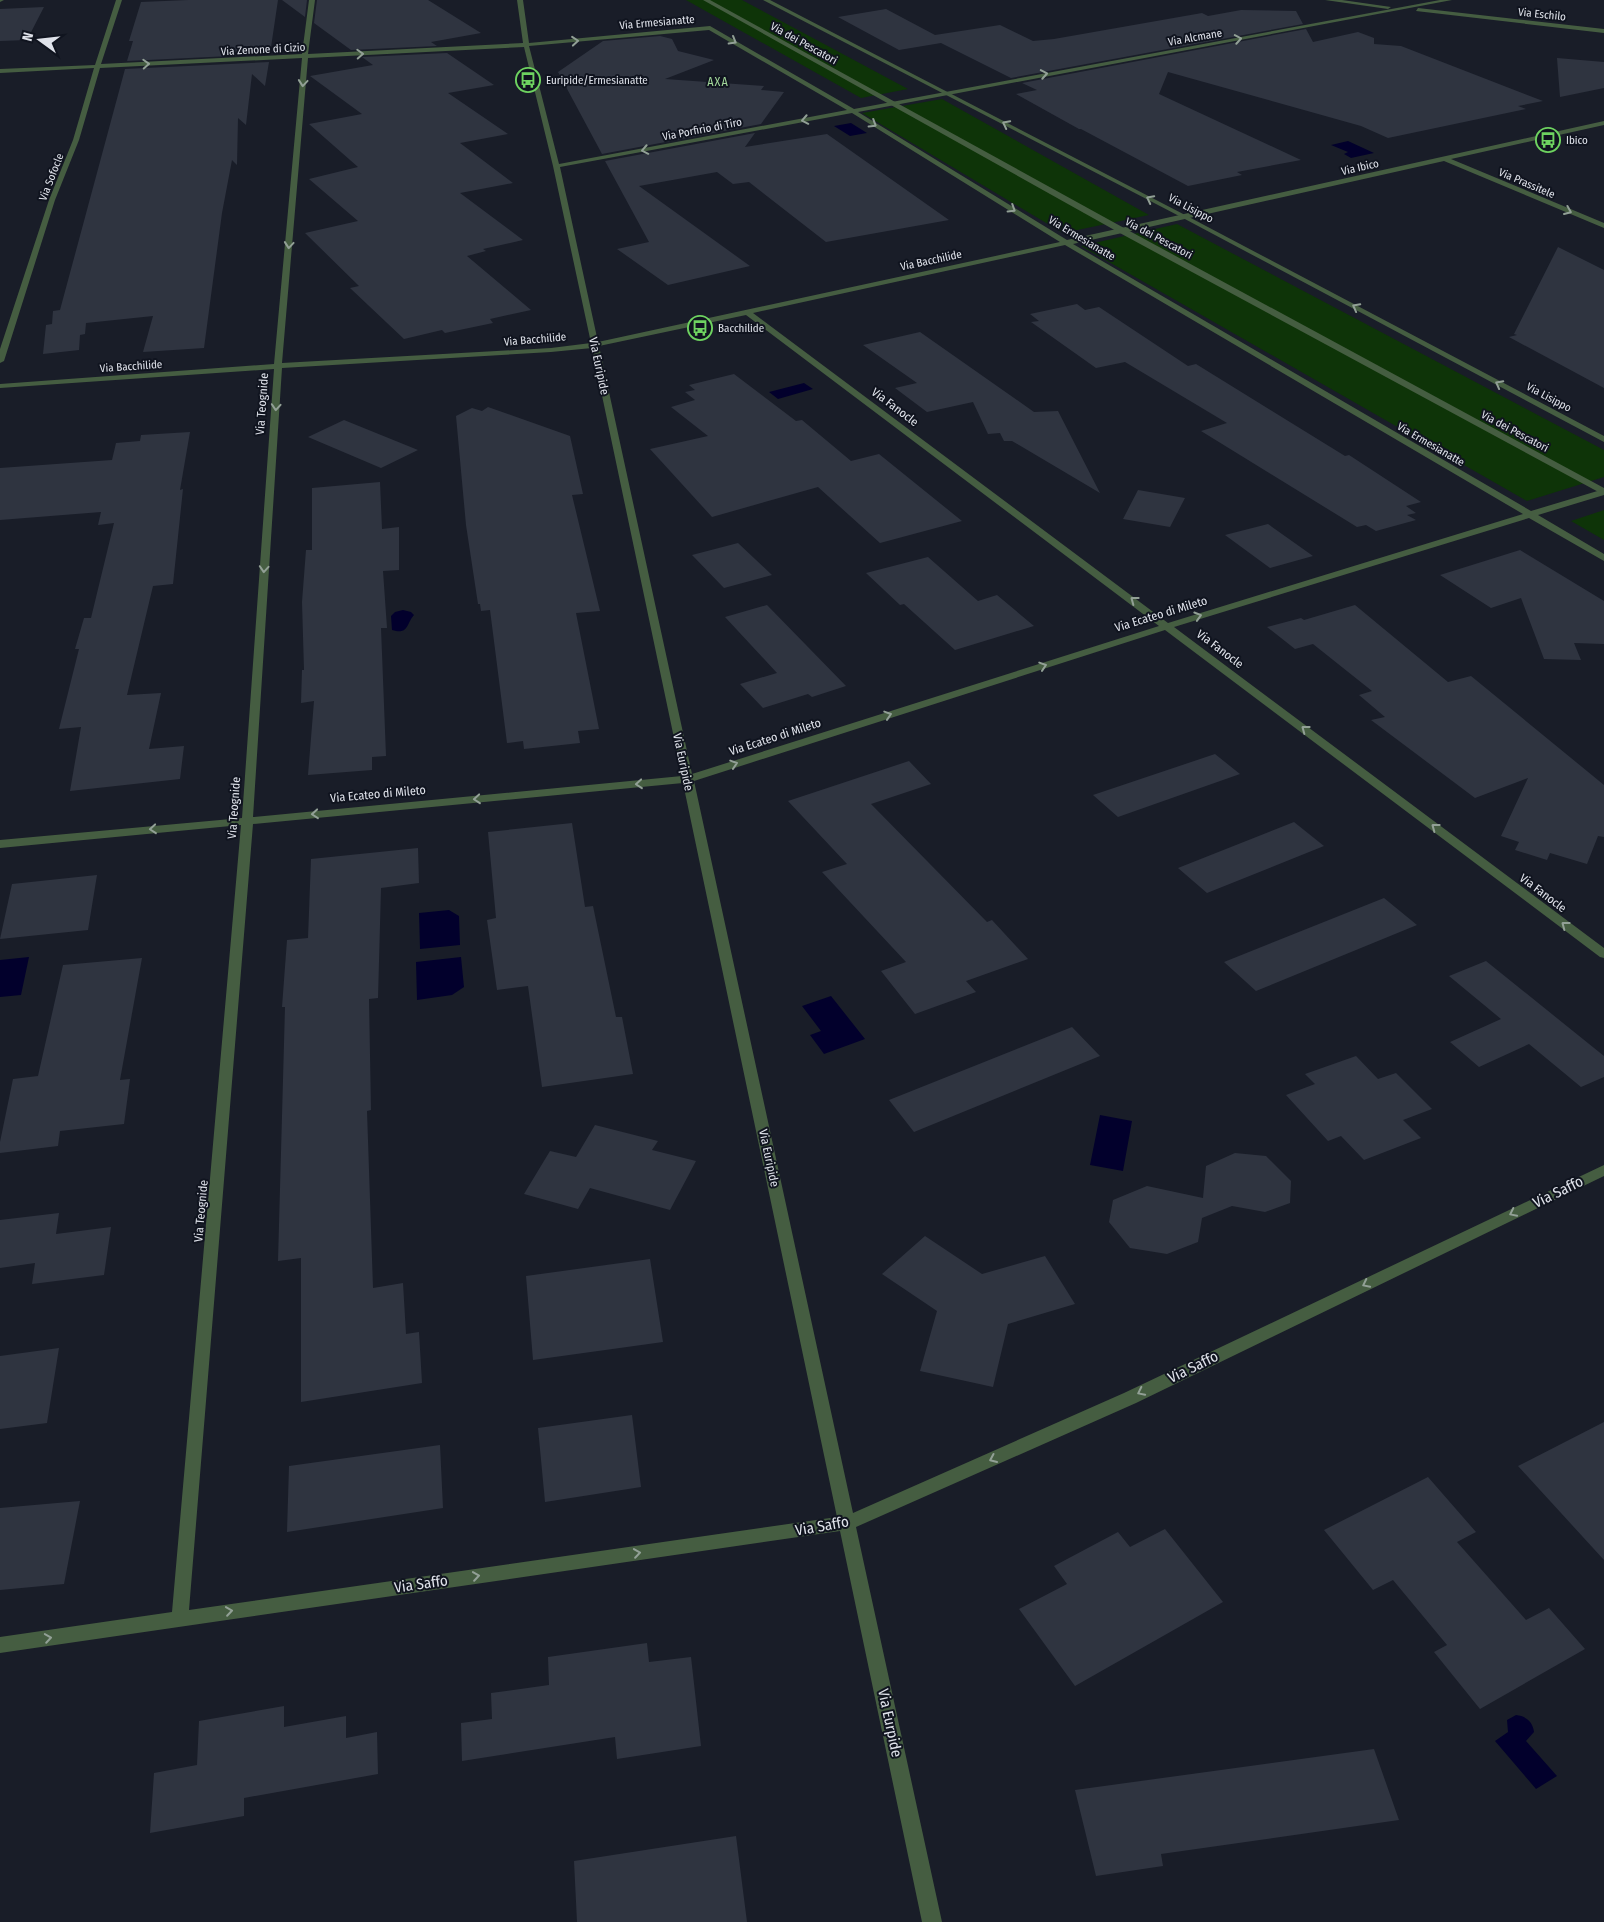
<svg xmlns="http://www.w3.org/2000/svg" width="1604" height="1922" font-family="'Fira Sans Condensed',sans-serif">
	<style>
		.green { fill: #0e3408 }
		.water { fill: #02002c }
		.building { fill: #2f3440 }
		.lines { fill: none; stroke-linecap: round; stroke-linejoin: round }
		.pedestrian { fill: #455d41; fill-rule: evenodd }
		.minor { fill: #455d41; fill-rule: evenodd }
		.tertiary { fill: #455d41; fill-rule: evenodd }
		.oneway { stroke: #92a096 }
		.labels { text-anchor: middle; stroke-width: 4; stroke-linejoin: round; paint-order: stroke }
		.far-street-label { font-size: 11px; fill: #dfe2ea; stroke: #10141f }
		.far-poi-label { font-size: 11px; fill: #dfe2ea; stroke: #10141f; text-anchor: start }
		.far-quarter-label { font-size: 12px; letter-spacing: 1px; fill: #a2d79a; stroke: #10141f }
		.street-label { font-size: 12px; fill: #dfe2ea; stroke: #10141f }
		.near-street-label { font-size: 15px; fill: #dfe2ea; stroke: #10141f }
	</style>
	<rect width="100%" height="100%" fill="#191d28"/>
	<!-- green -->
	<path class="green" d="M686,0h56l166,89 -47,9z
		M942,99l207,116 -86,18 -201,-120z
		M1177,224l427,226v27l-77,24 -446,-255z
		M1604,510v30l-33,-19z"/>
	<!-- water -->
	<path class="water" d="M851,123l16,10 -17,3 -16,-10z
		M1348,141l26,12 -23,5 -7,-4 4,-2 -17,-7z
		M804,383l9,6 -35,10 -9,-7z
		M403,610l8,2 3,3c-8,9 -5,20 -22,15l-1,-14 4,-4z
		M449,910l10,6 1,29 -40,4 -1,-36z
		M29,957l-8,38 -21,2v-37z
		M461,957l3,30 -12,8 -35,5 -1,-38z
		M831,996l34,43 -41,15 -14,-19 11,-4 -19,-25z
		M1100,1115l32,6 -9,50 -33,-6z
		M1516,1715c10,1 17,7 18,17l-8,9 31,35 -21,13 -41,-48 13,-9 -1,-12z"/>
	<!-- building -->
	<path class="building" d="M188,0h90l-8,54 -143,7 6,-20h-4l12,-39z
		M282,0h25l-2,17z
		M317,0h111l53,33 -50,9 6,4 -86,4 -37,-27z
		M44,7l-17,33 -27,1v-32z
		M886,9l49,26 65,-10 33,16 21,-2 148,-26 6,3 33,-6 55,1 7,13 -292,54 -70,-35 -42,7 -61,-33z
		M1306,29l7,13 45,-10 16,6v6l27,2 142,55 -25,5 8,3 -138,29 -27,-12 -193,-54 -9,22 142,66 -64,12 5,3 -54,11 -107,-57h-2l-63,-35 21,-4 -15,-7z
		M660,36l12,3 6,12 36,9 -49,19 99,7 -3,4 23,2 -23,32 -159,30 -44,-82 45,-31z
		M447,53l47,32 -46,8 60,41 -48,9 53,40 -53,10 63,47 -40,9 3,2 -19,5 64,54 -41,9 3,4 -48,10 -3,-3 -38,9 -54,-51 9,-2 -54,-53 53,-12 -49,-42 49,-12 -49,-43 53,-10 -52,-38 63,-11 -11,-8z
		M1557,58l47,4v26l-44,9z
		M269,62l-4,24 -13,-12 -6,51 -8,-7 -1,47 -5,-5 -10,53 -18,135 -61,4 10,-36 -67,7 -1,11 -5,1 -1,15 -36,4 3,-29 6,-1 1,-13 7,-1 65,-241z
		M755,133l-10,14 82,-13 122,86 -123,22 -77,-60 -16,2 -16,-12 -78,14 111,80 -82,19 -51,-36 32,-7 -44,-81z
		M1558,247l46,23v118l-95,-51 8,-2 -3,-1z
		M1077,304l8,6 14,-3 89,59 8,-2 149,92 4,-1 72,47 -15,4 10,7 -9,2 9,5 -40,11 -10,-6 -9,2 -156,-96 26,-8 -102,-61 -29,6 -65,-46 8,-1 -9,-7z
		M920,332l114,80 24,-1 42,82 -88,-52h-8l-4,-8 -12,1 -15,-32 -46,10 -32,-24 22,-5 -54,-38z
		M734,374l62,47 6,-1 49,41 28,-7 83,67 -82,22 -62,-56 -106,30 -62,-68 58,-13 -37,-29 24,-7 -10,-8 10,-2 -6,-5z
		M488,407l82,29 13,58 -11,1 28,116 -24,2 23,116 -21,2 2,12 -56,6 -1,-8 -16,2 -17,-133 -9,1 -1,-7h-2l-12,-79 -10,-109 16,-8 10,3z
		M344,420l74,30 -37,18 -73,-31z
		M190,432l-10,58 3,-1 -10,95 -20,2 -26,109 34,-2 -12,56 35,-3 -4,33 -110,12 11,-64 -22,2 20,-80h-4l9,-31h7l23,-95 -16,2 3,-13 -101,8v-52l112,-8 4,-17 24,-2 1,-6z
		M380,482l2,47 17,-2v43l-16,1 4,57h-6l5,128 -14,1v13l-64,5 6,-74 -13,2 1,-33h2l-2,-68 4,-52h6v-62z
		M1138,490l47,8 -15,29 -47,-8z
		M1268,524l45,32 -43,12 -45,-33z
		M738,543l34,32 -48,13 -32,-33z
		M1520,550l84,51v43l-30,-1 7,17 -37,-1 -23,-61 -30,10 -51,-33z
		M928,557l50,44 19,-6 37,31 -79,24 -51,-46 -4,1 -34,-32z
		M767,605l79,81 -34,11 -4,-3 -45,14 -23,-24 37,-11 -52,-56z
		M1355,605l93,77 23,-6 133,109v52l-6,-1 -11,28 -37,-11 -3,7 -32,-10 4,-8 -18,-6 27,-58 -53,20 -104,-78 14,-3 -26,-22 13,-4 -59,-47 -18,5 -28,-22 34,-9 3,2z
		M1215,754l25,20 -122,43 -25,-22z
		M909,761l22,23 -60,20 116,118 5,-2 36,39 -62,22 10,11 -61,22 -34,-43 25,-9 -84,-90 25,-8 -59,-63z
		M1294,822l30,24 -117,47 -29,-25z
		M572,823l13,84 8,-1 23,111h6l11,57 -91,13 -14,-101 -31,4 -10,-70 9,-2 -8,-86z
		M418,848l1,35 -38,5 -3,110 -9,1 2,111 -4,1 6,177 30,-5 3,51 13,-2 3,51 -121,19v-144l-23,3 7,-254h-3l5,-67 21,-2 3,-79z
		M97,875l-9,55 -88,9 12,-55z
		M1384,898l33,27 -161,66 -32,-29z
		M142,958l-22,122 10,-1 -6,45 -64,7 -2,15 -58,7v-11l13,-63 25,-3 25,-111z
		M1486,961l118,95v21l-23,10 -52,-43 -50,23 -29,-25 51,-23 -52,-43z
		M1072,1027l28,29 -186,76 -25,-32z
		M1356,1056l22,23 18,-6 36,36 -29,11 18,18 -57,22 -23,-24 -13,5 -42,-46 29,-11 -10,-10z
		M595,1125l63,16 -6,9 44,11 -26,49 -80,-22 -12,21 -54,-15 26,-43 26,6z
		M1235,1153l31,3 25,25 -1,22 -25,9 -33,-6 -30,12 -4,24 -31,12 -37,-6 -21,-26 4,-22 34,-14 56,12 3,-32z
		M59,1213l-3,21 55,-7 -7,48 -72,9 3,-21 -35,5v-48z
		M925,1236l57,38 63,-18 30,48 -67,20 -15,63 -73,-16 17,-60 -55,-37z
		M650,1259l13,83 -130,18 -7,-84z
		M59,1348l-12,75 -47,6v-73z
		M632,1415l9,72 -96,15 -7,-74z
		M1604,1422v138l-86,-94z
		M440,1445l3,63 -156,24 2,-66z
		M1428,1477l48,55 -19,10 69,78 23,-12 36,41 -105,60 -46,-57 13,-7 -54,-65 -20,10 -49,-60z
		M80,1501l-16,83 -64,6v-82z
		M1165,1529l58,73 -148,84 -56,-77 48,-25 -13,-18 64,-34 12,15z
		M647,1643l2,19 42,-5 10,89 -84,13 -2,-22 -153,24 -1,-38 31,-4 -1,-26 58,-8 -1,-28z
		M284,1706v21l62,-11v22l31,-6 1,42 -134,24v18l-94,17 4,-60 43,-8 2,-44z
		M1374,1749l25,71 -238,34 2,12 -67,10 -21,-86z
		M736,1836l11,86h-170l-3,-61z"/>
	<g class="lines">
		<!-- pedestrian -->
		<path class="pedestrian" d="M703,0h7l414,228 480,260v7l-486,-263z"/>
		<!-- minor -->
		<path class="minor" d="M0,0h4l-4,2z
			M116,0h6l-21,64 201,-10 7,-54h6l-7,54 215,-11 -6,-43h6l6,43 181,-17 144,83 586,-109h12l-594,112 209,128 537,-119v4l-153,34 153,64v5l-160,-67 -371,83 458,267 73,-22v6l-66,20 66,39v7l-75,-43 -355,109 430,321v10l-4,-1 -435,-327 -471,151 159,732 271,-120 480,-228v11l-468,227 -280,124 86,395h-20l-82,-391 -840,122v-16l172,-25 69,-787 -241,23v-8l242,-22 32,-449 -274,19v-4l274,-20 28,-306 -202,10 -21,72 -24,60 -51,161 -4,2v-14l49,-149 24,-60 21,-72 -94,5v-4l95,-4zM709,30l138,80 -288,54 -30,-118zM524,47l29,119 38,177 -40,5 -269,15 26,-305zM852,113l208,129 -462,100 -38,-175zM1065,245l458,269 -355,109 -415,-310zM746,315l413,311 -467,148 -93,-428zM592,348l90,428 -429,41 29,-449 269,-16zM683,783l154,734 -648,93 64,-786z
			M1325,0h17l49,7 -3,2z
			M1418,8l186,21v4l-188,-22z"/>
		<!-- tertiary -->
		<path class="tertiary" d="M763,0h7l417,216 417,220v6l-421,-224z"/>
	</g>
	<!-- one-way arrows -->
	<defs><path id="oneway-chevron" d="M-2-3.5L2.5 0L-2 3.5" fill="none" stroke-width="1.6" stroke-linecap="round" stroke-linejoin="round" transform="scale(1.25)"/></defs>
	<g class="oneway">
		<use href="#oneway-chevron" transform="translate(1238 39) rotate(-10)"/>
		<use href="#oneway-chevron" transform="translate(575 41) rotate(-5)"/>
		<use href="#oneway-chevron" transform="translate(733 41) rotate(30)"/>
		<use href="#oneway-chevron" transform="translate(360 54) rotate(-3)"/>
		<use href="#oneway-chevron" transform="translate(146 64) rotate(-3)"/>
		<use href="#oneway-chevron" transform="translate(1044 74) rotate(-10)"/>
		<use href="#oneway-chevron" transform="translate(303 83) rotate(95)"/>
		<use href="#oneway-chevron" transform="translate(805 120) rotate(169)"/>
		<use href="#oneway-chevron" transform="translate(873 124) rotate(32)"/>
		<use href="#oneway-chevron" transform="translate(1006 124) rotate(-153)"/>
		<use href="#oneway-chevron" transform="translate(645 150) rotate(169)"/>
		<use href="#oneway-chevron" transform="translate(1150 199) rotate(-153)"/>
		<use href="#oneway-chevron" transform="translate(1012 209) rotate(32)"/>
		<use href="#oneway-chevron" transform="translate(1568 211) rotate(23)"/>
		<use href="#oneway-chevron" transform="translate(289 245) rotate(95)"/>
		<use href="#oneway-chevron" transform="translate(1356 307) rotate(-152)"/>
		<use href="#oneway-chevron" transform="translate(1499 384) rotate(-152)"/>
		<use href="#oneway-chevron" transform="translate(276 407) rotate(94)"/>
		<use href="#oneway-chevron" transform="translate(264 569) rotate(94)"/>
		<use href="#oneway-chevron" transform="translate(1134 600) rotate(-143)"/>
		<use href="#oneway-chevron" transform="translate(1198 616) rotate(-17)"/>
		<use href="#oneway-chevron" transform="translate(1043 666) rotate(-18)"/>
		<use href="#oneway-chevron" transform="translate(888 715) rotate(-18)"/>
		<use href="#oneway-chevron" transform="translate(1305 729) rotate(-143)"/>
		<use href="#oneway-chevron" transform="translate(734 764) rotate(-18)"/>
		<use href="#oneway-chevron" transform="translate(639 784) rotate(175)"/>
		<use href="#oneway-chevron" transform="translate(477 799) rotate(175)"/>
		<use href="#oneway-chevron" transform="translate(315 814) rotate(175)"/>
		<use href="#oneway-chevron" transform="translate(1435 827) rotate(-143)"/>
		<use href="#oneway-chevron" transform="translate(153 829) rotate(175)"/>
		<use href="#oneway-chevron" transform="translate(1565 925) rotate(-143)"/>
		<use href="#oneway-chevron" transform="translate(1513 1213) rotate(154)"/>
		<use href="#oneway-chevron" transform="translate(1366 1284) rotate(154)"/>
		<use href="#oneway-chevron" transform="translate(1141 1392) rotate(154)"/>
		<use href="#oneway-chevron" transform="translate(993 1459) rotate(156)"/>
		<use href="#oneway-chevron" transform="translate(637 1553) rotate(-8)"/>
		<use href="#oneway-chevron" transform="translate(476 1576) rotate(-8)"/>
		<use href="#oneway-chevron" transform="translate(229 1611) rotate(-8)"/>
		<use href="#oneway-chevron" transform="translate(48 1638) rotate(-9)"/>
	</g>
	<!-- icons -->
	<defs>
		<symbol id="bus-ring" viewBox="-11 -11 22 22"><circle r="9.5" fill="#10141f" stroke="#6ed360" stroke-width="1.5"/><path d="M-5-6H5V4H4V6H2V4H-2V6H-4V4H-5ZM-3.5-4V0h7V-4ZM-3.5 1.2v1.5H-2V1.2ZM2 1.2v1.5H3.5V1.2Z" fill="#6ed360"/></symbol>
	</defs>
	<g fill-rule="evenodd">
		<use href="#bus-ring" x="514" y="66" width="28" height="28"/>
		<use href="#bus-ring" x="1534" y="126" width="28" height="28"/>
		<use href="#bus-ring" x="686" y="314" width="28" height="28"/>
	</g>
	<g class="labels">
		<!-- far-street labels -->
		<g class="far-street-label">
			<text transform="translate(1542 14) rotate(6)" y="4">Via Eschilo</text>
			<text transform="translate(657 22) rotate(-5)" y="4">Via Ermesianatte</text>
			<text transform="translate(1195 37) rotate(-10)" y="4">Via Alcmane</text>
			<text transform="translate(804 43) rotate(29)" y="4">Via dei Pescatori</text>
			<text transform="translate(263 49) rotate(-3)" y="4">Via Zenone di Cizio</text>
			<text transform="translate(702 129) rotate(-11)" y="4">Via Porfirio di Tiro</text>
			<text transform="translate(1360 167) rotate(-13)" y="4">Via Ibico</text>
			<text transform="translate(51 177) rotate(-69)" y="4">Via Sofocle</text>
			<text transform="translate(1527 183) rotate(23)" y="4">Via Prassitele</text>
			<text transform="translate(1191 208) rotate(28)" y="4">Via Lisippo</text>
			<text transform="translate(1082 238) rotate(31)" y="4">Via Ermesianatte</text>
			<text transform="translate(1159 238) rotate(28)" y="4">Via dei Pescatori</text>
			<text transform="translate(931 260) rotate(-12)" y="4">Via Bacchilide</text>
			<text transform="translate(535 339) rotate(-5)" y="4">Via Bacchilide</text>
			<text transform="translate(131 366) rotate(-4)" y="4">Via Bacchilide</text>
			<text transform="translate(1549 397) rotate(28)" y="4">Via Lisippo</text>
			<text transform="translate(1515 431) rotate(28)" y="4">Via dei Pescatori</text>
			<text transform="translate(1431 444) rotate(30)" y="4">Via Ermesianatte</text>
		</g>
		<!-- far-poi labels -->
		<g class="far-poi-label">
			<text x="546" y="84">Euripide/Ermesianatte</text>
			<text x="1566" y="144">Ibico</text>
			<text x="718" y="332">Bacchilide</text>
		</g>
		<!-- far-quarter labels -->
		<g class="far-quarter-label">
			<text x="718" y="86">AXA</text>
		</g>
		<!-- street labels -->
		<g class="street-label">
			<text transform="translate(599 366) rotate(78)" y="4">Via Euripide</text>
			<text transform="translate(262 404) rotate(-86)" y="4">Via Teognide</text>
			<text transform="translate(895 407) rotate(37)" y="4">Via Fanocle</text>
			<text transform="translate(1161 614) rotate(-17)" y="4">Via Ecateo di Mileto</text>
			<text transform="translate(1220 649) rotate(37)" y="4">Via Fanocle</text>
			<text transform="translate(775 737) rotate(-18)" y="4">Via Ecateo di Mileto</text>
			<text transform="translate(683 762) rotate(78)" y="4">Via Euripide</text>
			<text transform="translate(378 794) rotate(-5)" y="4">Via Ecateo di Mileto</text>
			<text transform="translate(234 808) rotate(-86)" y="4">Via Teognide</text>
			<text transform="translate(1543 893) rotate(37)" y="4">Via Fanocle</text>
			<text transform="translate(769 1158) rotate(78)" y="4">Via Euripide</text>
			<text transform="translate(201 1211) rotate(-85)" y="4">Via Teognide</text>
		</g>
		<!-- near-street labels -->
		<g class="near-street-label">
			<text transform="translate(1558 1192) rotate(-26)" y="5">Via Saffo</text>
			<text transform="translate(1193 1367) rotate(-26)" y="5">Via Saffo</text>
			<text transform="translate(822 1526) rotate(-10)" y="5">Via Saffo</text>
			<text transform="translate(421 1584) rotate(-8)" y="5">Via Saffo</text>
			<text transform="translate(890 1723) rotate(78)" y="5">Via Eurpide</text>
		</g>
	</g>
	<!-- north arrow -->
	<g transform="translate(40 40) rotate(285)" stroke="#10141f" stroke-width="4" paint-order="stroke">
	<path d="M0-4L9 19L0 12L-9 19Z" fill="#dfe2ea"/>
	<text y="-8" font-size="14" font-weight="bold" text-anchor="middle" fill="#dfe2ea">N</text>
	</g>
</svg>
